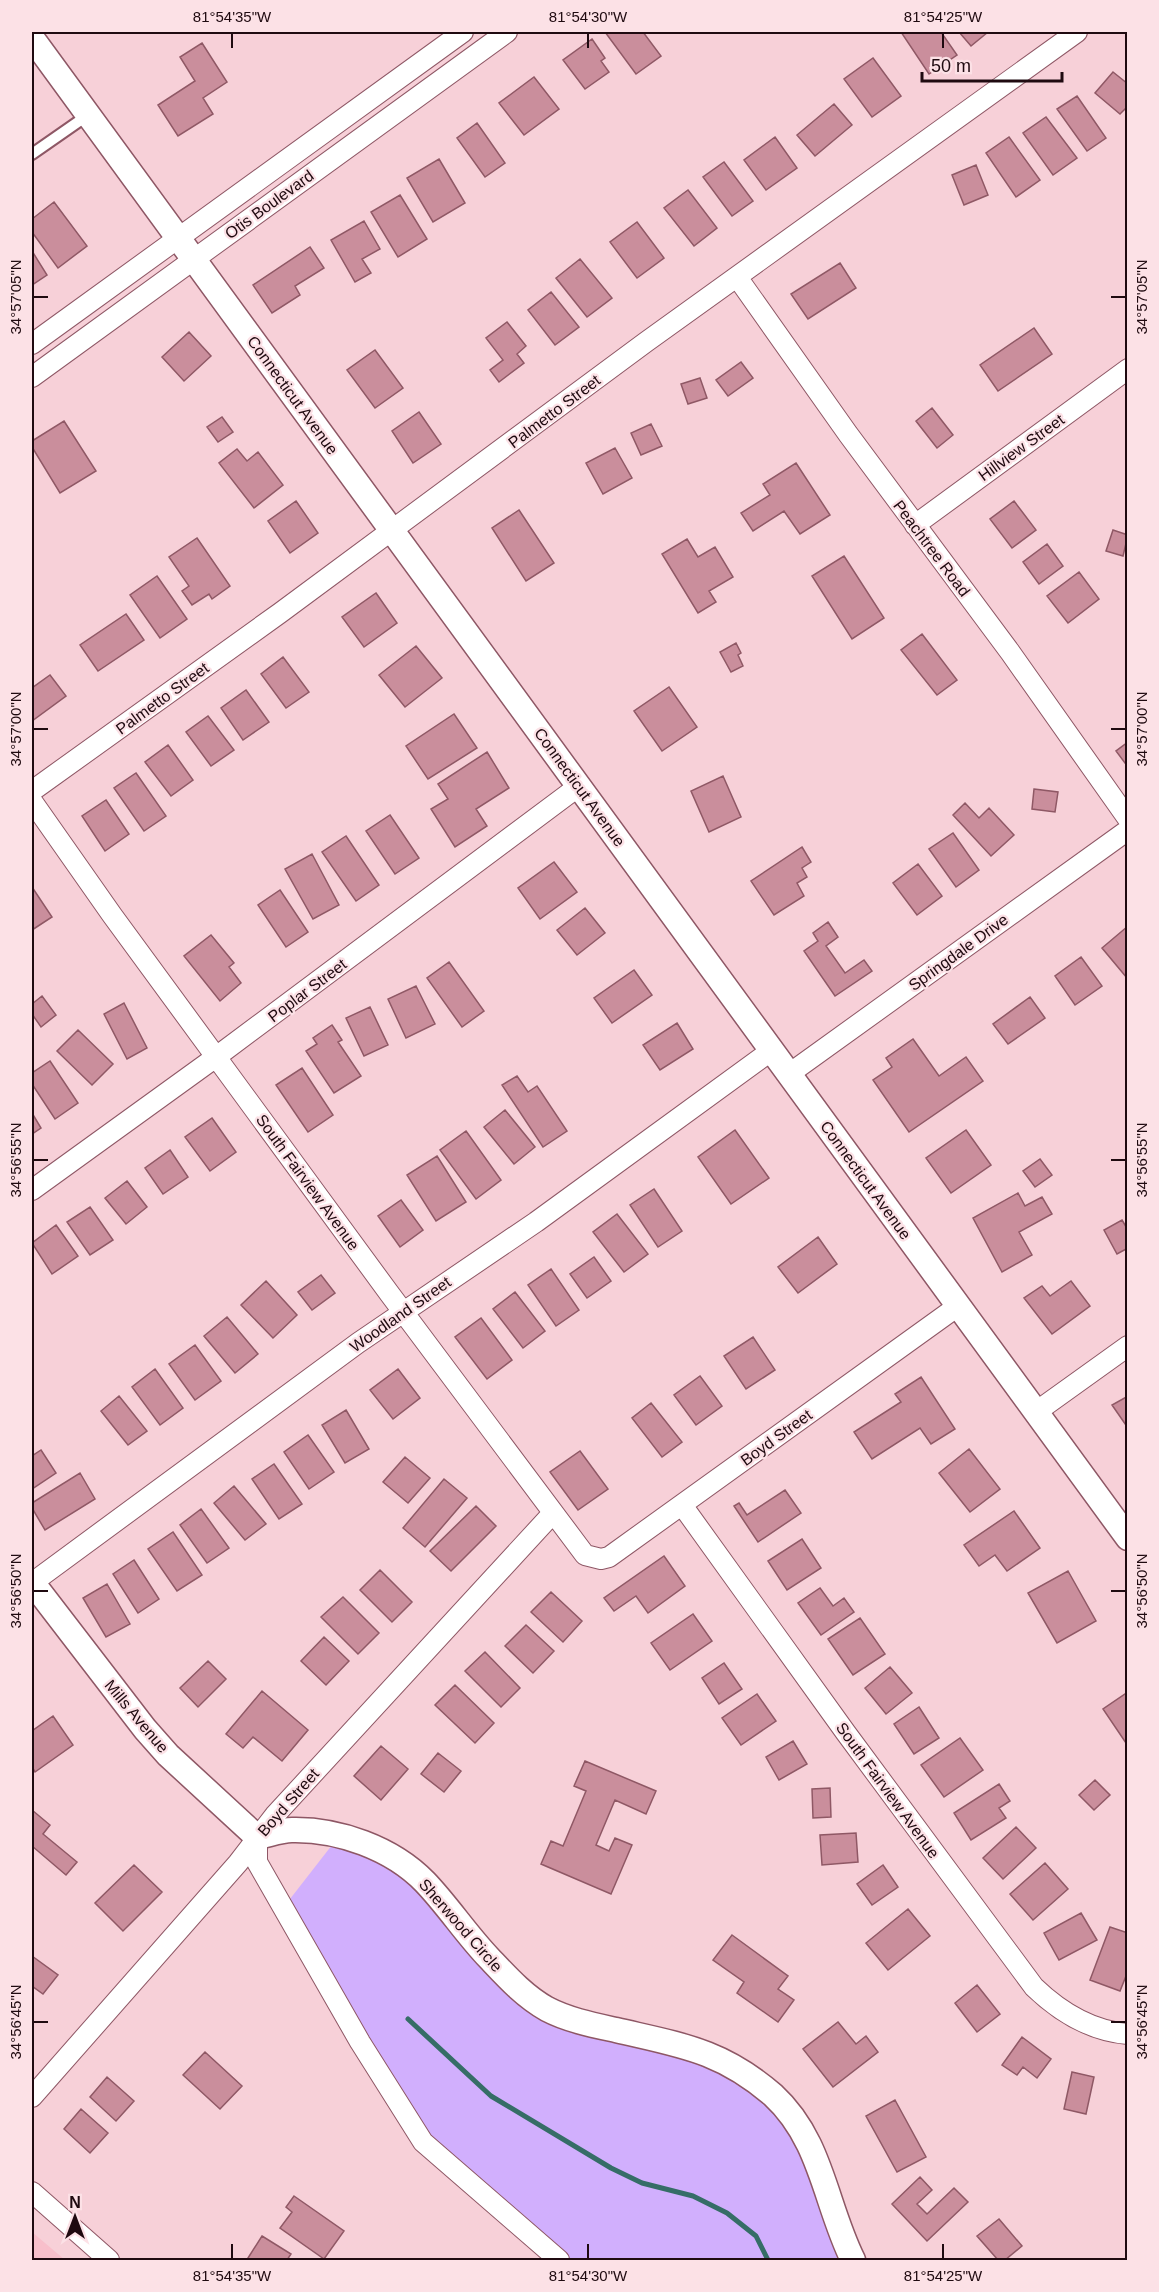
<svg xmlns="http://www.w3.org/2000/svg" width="1159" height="2292" font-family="Arial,sans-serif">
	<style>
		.built { fill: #f8bfcb }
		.green { fill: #d1affd }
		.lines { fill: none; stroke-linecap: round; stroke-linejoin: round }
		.stream { stroke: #366d67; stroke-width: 5 }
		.building { fill: #ca8e9c; stroke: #8f5865; stroke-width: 1.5 }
		.service-casing { stroke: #8e5765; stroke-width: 14 }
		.minor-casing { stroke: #8e5765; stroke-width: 22 }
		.tertiary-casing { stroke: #8e5765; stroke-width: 27 }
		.service { stroke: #fff; stroke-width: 10 }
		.minor { stroke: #fff; stroke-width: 20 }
		.tertiary { stroke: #fff; stroke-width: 24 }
		.ticks { fill: none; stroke: #1f0a10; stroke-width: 2 }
		.labels { text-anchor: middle; stroke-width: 4.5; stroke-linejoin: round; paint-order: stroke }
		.street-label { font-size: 16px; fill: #1f0a10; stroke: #fce1e6 }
		.neatline { fill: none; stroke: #1f0a10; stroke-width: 2 }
		.ticks-label { font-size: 15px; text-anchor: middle; fill: #1f0a10 }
	</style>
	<rect width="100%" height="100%" fill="#f7d0d8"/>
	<!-- built -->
	<path class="built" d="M32,2232l33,28h-33z"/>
	<!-- green -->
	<path class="green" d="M339,1836l46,17 142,143 157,50 89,50 80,164h-294l-124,-106 -152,-246z"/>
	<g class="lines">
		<!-- stream -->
		<path class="stream" d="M408,2019l83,77 120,72 31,15 51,13 34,17 29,23 12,24"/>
	</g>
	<!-- building -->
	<path class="building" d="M605,32h38l18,24 -25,18z
		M901,32h40l16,23 -28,19z
		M959,32h29l-17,14z
		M592,39l13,19 -4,3 8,11 -24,17 -22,-29z
		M202,43l25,39 -24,16 10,16 -35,22 -20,-31 37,-24 -15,-24z
		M873,58l28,38 -29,21 -28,-38z
		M1113,72l15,12v22l-8,8 -25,-21z
		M534,77l25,32 -35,26 -25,-32z
		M1077,96l29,42 -19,13 -30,-42z
		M834,104l18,21 -37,31 -18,-21z
		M1046,117l31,41 -24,17 -30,-42z
		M477,123l28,40 -20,14 -28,-39z
		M775,137l22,31 -31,22 -22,-30z
		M1009,137l31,43 -24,17 -30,-44z
		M439,159l26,44 -32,19 -26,-44z
		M724,162l29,39 -21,15 -29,-39z
		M976,165l12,30 -24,10 -12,-30z
		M688,190l29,38 -23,18 -30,-38z
		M400,195l27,44 -29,18 -27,-45z
		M54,202l33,44 -29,22 -26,-36v-13z
		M364,221l16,28 -18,10 9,14 -16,9 -24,-42z
		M637,222l27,36 -27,20 -27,-36z
		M310,247l14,21 -29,18 5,9 -28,18 -19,-28z
		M32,251l15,24 -15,10z
		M580,259l32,39 -25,19 -31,-39z
		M840,263l16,25 -48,31 -17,-25z
		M551,292l28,35 -24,18 -27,-35z
		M507,322l19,24 -9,8 7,9 -25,19 -9,-12 13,-10 -17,-22z
		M1034,328l18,26 -54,37 -18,-26z
		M189,332l22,24 -27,25 -22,-24z
		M375,350l28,38 -28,20 -28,-38z
		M741,362l12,16 -25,18 -12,-16z
		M700,378l7,20 -19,6 -7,-20z
		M932,408l21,27 -16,13 -21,-27z
		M419,412l22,32 -28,19 -21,-32z
		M222,417l11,15 -15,10 -11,-15z
		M64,421l32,50 -36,22 -28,-46v-6z
		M651,424l11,22 -21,9 -10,-22z
		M615,448l17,30 -29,16 -17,-31z
		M237,449l10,12 11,-9 25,33 -29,23 -35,-45z
		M796,463l34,52 -30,19 -16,-23 -31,20 -12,-18 29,-18 -7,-11z
		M296,501l22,32 -28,20 -22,-32z
		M1014,501l22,29 -24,18 -22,-29z
		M519,510l35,53 -28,18 -34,-53z
		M1113,530l15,5 -5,21 -17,-5z
		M197,538l33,48 -18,13 -3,-5 -17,11 -10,-14 7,-5 -20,-29z
		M687,539l11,18 17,-10 18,30 -24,14 7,11 -18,11 -36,-59z
		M1047,544l16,22 -24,18 -16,-22z
		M844,556l40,62 -32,21 -40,-63z
		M1079,572l20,27 -31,24 -21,-27z
		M157,576l30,43 -27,19 -30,-43z
		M376,593l21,30 -33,24 -22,-30z
		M126,614l18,26 -46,31 -18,-26z
		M922,634l35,46 -20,15 -36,-45z
		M736,643l5,10 -3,2 5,11 -12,6 -11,-20z
		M416,646l26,32 -37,29 -26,-32z
		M283,657l26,35 -23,16 -25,-34z
		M50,675l16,21 -34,25v-33z
		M669,687l28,40 -35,24 -28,-40z
		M246,690l23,32 -26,18 -22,-32z
		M454,714l23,34 -49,31 -22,-33z
		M208,716l26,34 -23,16 -25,-34z
		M1128,742v25l-12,-16z
		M168,745l25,35 -22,16 -26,-34z
		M487,752l22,36 -33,21 11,17 -32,21 -24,-38 17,-10 -10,-15z
		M136,773l30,43 -22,15 -30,-43z
		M723,776l18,41 -32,15 -18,-41z
		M1034,789l24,3 -3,20 -23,-3z
		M106,800l23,34 -24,17 -23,-35z
		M965,803l14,15 10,-10 25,27 -23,21 -38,-41z
		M390,815l29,43 -24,16 -29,-43z
		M953,833l26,37 -23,17 -27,-38z
		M346,836l33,49 -23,16 -34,-49z
		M802,847l9,15 -9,6 5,9 -10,6 7,13 -30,19 -23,-34z
		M312,854l27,51 -26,14 -28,-50z
		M554,862l23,30 -37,27 -22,-31z
		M918,864l24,32 -25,19 -24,-32z
		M32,887l20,30 -20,13z
		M280,890l28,42 -22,15 -28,-42z
		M585,908l20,25 -28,22 -20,-25z
		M828,922l10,15 -12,9 19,27 19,-13 8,11 -37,25 -31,-45 14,-10 -5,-8z
		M1128,926v52h-1l-25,-30z
		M211,935l23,28 -5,4 12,16 -21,18 -36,-45z
		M1081,957l21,29 -27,19 -20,-29z
		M449,962l35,49 -22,16 -35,-49z
		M634,970l18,25 -40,28 -18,-25z
		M416,986l19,38 -29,14 -18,-39z
		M42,996l14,19 -15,12 -9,-13v-10z
		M1030,997l15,21 -37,26 -15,-20z
		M124,1003l23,45 -20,11 -23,-45z
		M370,1007l18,38 -24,11 -18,-38z
		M677,1023l16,26 -33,21 -17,-25z
		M332,1025l10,15 -4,2 23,34 -27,17 -28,-42 11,-7 -4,-6z
		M78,1030l35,34 -21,21 -35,-34z
		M913,1039l26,37 27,-19 17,24 -74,51 -36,-52 19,-13 -6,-9z
		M50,1061l28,42 -23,16 -23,-35v-11z
		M302,1068l31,47 -25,17 -32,-47z
		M517,1076l11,16 9,-6 30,45 -24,16 -41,-62z
		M505,1110l30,37 -21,17 -30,-37z
		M32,1113l9,15 -9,6z
		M212,1118l24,34 -26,19 -25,-34z
		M735,1130l34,48 -38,26 -33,-47z
		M966,1130l25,35 -40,28 -25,-35z
		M466,1131l35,49 -25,19 -36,-49z
		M170,1150l18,27 -25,17 -18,-26z
		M437,1156l29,46 -30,19 -29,-46z
		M1040,1159l12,16 -17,12 -12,-16z
		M127,1181l20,26 -21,17 -21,-26z
		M654,1189l28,42 -24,16 -28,-42z
		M1018,1193l7,13 17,-9 10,17 -33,18 13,23 -30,17 -29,-54z
		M401,1200l22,30 -23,17 -22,-31z
		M90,1207l23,33 -23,15 -23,-33z
		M617,1214l31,40 -24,18 -31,-40z
		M1122,1220l6,10v18l-11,6 -13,-24z
		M56,1225l22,31 -26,18 -20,-31z
		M818,1237l19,27 -39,29 -20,-26z
		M594,1257l17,24 -24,17 -17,-24z
		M551,1269l28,41 -23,16 -28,-41z
		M321,1275l14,18 -23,17 -14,-18z
		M266,1281l31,34 -24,23 -32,-33z
		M1071,1281l19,25 -38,28 -28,-36 18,-12 8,10z
		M515,1292l30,39 -22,17 -30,-39z
		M227,1317l31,37 -23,19 -31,-37z
		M481,1318l31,42 -25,19 -32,-42z
		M753,1337l22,33 -29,19 -22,-33z
		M195,1345l26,36 -26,19 -26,-36z
		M155,1369l28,39 -23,17 -28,-38z
		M398,1369l22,29 -27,21 -23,-29z
		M700,1376l22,30 -26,19 -22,-30z
		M921,1377l34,52 -24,15 -11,-16 -48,31 -18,-27 47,-30 -6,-8z
		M119,1396l28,35 -19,14 -27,-34z
		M1128,1396v32l-16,-23z
		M651,1403l31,39 -20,15 -30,-39z
		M346,1410l23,39 -24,14 -23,-38z
		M308,1435l26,37 -25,17 -25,-37z
		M969,1449l31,40 -30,23 -31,-39z
		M41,1450l15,23 -24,16v-33z
		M580,1451l28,38 -30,21 -28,-38z
		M405,1457l25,21 -22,25 -25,-21z
		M274,1464l28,40 -23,15 -27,-40z
		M80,1473l15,26 -50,31 -13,-22v-5z
		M444,1479l23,19 -42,49 -22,-19z
		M234,1486l32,38 -21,16 -31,-37z
		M785,1490l16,23 -43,29 -24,-36 5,-3 8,12z
		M476,1506l20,20 -45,45 -21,-20z
		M201,1509l28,39 -22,15 -27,-38z
		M1014,1511l26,37 -33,23 -12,-16 -16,11 -15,-21z
		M173,1532l29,43 -25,16 -29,-42z
		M802,1539l19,29 -34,22 -19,-29z
		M664,1556l21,30 -37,27 -12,-17 -22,15 -10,-13z
		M134,1560l25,39 -21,14 -25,-39z
		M380,1570l32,32 -20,20 -32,-32z
		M1068,1571l28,50 -39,22 -29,-50z
		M107,1584l23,40 -24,13 -23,-39z
		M820,1588l13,18 11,-8 10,14 -33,23 -23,-32z
		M551,1592l31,29 -19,21 -32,-30z
		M343,1597l36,36 -21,21 -37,-37z
		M693,1614l19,27 -42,29 -19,-27z
		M860,1618l25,36 -32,21 -25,-36z
		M526,1625l28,26 -21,22 -28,-27z
		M324,1637l25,24 -23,24 -25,-24z
		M485,1652l35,36 -19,19 -36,-36z
		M208,1661l18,18 -28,28 -18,-19z
		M724,1663l18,26 -23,15 -17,-26z
		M890,1667l22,26 -26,21 -21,-26z
		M455,1685l39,38 -19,20 -40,-38z
		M262,1691l46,39 -26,31 -29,-24 -10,11 -17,-14z
		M1128,1692v50l-2,1 -23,-34z
		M757,1694l19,27 -35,24 -19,-27z
		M919,1707l20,31 -25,16 -20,-30z
		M53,1716l20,29 -38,27 -3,-5v-36z
		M960,1738l23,32 -39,27 -23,-32z
		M793,1741l14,23 -28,16 -13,-23z
		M381,1746l27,23 -27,31 -27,-24z
		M438,1753l23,18 -17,21 -23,-18z
		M585,1761l71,30 -10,23 -31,-14 -19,45 13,6 6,-13 17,7 -21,49 -70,-30 10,-23 12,5 23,-55 -12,-5z
		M1095,1780l15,15 -16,15 -15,-15z
		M999,1784l11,17 -11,7 7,10 -35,22 -17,-27z
		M830,1788l1,29 -18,1 -1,-29z
		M32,1810l18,15 -7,9 34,28 -11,13 -34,-29z
		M1016,1827l20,21 -33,31 -20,-21z
		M856,1833l2,29 -36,3 -2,-30z
		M1045,1863l23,26 -35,31 -23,-26z
		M134,1865l28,27 -39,39 -28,-28z
		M883,1865l15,22 -26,18 -15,-21z
		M908,1909l22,27 -42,34 -22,-27z
		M1081,1913l16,27 -38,20 -15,-27z
		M1110,1927l18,6v38l-8,20 -30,-11z
		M732,1935l56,41 -10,13 16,11 -16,22 -41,-29 7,-11 -31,-22z
		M32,1956l26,19 -15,19 -11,-8z
		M977,1985l23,29 -23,18 -22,-29z
		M838,2022l18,22 10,-8 12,16 -45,35 -30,-38z
		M1022,2037l29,22 -14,19 -14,-11 -6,8 -15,-10z
		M205,2052l37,34 -22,23 -37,-34z
		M1072,2072l22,5 -8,37 -22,-5z
		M107,2077l27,24 -18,20 -26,-24z
		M895,2100l31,57 -29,15 -31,-56z
		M81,2109l27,24 -18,20 -26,-24z
		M920,2177l12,13 -15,14 10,10 27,-26 14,14 -41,39 -35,-37z
		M294,2196l50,35 -20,28 -44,-31 12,-16 -6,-5z
		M999,2219l23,27 -17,14h-7l-21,-24z
		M262,2236l29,18 -4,6h-35l-4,-2z"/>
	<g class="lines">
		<defs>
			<path id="service" d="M32,154l56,-39"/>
			<path id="minor" d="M737,277l111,157 162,218 118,167
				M32,344l431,-312
				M32,377l475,-345
				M915,525l213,-156
				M32,791l248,-178 366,-271 431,-310
				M32,801l80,114 277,378 196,262 16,4 8,-2 349,-251
				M789,1074l339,-244
				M32,1190l184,-133 363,-271
				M1036,1412l92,-66
				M682,1505l164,228 188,254c26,25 56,44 94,47
				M32,1583l326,-240 178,-121 236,-172
				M257,1837v25l103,180 63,100 136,118
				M32,2097l206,-234 37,-48 278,-302
				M32,2192l77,68"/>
			<path id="tertiary" d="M32,38l1096,1500
				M32,1582l113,147 23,26 89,82c11,-2 24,-7 35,-7 46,-1 100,18 133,52 23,24 41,52 64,76 18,19 35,38 58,51 21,11 46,16 69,21 64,15 105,20 157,65 49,45 52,109 80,165"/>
		</defs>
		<!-- service casing -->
		<use href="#service" class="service-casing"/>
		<!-- minor casing -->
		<use href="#minor" class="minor-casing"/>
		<!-- tertiary casing -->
		<use href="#tertiary" class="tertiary-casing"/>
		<!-- service -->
		<use href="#service" class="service"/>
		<!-- minor -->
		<use href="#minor" class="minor"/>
		<!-- tertiary -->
		<use href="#tertiary" class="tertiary"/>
	</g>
	<!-- ticks -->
	<path class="ticks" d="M232,33v15M588,33v15M943,33v15M33,297h15M1111,297h15M33,729h15M1111,729h15M33,1160h15M1111,1160h15M33,1591h15M1111,1591h15M33,2022h15M1111,2022h15M232,2244v15M588,2244v15M943,2244v15"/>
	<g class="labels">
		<!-- street labels -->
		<g class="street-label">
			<text transform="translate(269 204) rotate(-36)" y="6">Otis Boulevard</text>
			<text transform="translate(293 395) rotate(54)" y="6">Connecticut Avenue</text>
			<text transform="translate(554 411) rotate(-37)" y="6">Palmetto Street</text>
			<text transform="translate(1021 447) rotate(-36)" y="6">Hillview Street</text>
			<text transform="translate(932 548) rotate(53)" y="6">Peachtree Road</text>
			<text transform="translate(162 698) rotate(-36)" y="6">Palmetto Street</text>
			<text transform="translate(580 787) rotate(54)" y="6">Connecticut Avenue</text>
			<text transform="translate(958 952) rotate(-36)" y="6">Springdale Drive</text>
			<text transform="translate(307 990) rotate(-37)" y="6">Poplar Street</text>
			<text transform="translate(866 1180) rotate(54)" y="6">Connecticut Avenue</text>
			<text transform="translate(308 1182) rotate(54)" y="6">South Fairview Avenue</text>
			<text transform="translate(400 1314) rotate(-35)" y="6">Woodland Street</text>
			<text transform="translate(776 1437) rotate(-36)" y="6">Boyd Street</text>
			<text transform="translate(137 1716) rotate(50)" y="6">Mills Avenue</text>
			<text transform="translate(888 1790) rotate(54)" y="6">South Fairview Avenue</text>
			<text transform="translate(288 1802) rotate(-49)" y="6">Boyd Street</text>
			<text transform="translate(461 1925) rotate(49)" y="6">Sherwood Circle</text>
		</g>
	</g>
	<!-- border -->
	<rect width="1159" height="2292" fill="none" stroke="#fce1e6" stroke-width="66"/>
	<!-- north arrow -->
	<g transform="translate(75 2217)" stroke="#fce1e6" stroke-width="4.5" paint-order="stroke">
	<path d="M0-4.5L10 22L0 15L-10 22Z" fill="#1f0a10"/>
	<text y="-9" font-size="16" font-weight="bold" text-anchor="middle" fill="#1f0a10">N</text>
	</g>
	<!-- scale -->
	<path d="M922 72v9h140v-9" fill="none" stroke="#1f0a10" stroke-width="3"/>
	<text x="931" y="72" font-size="18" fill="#1f0a10" stroke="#fce1e6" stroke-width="4.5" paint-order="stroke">50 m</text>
	<rect x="33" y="33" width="1093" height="2226" class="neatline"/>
	<g class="ticks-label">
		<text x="232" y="22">81°54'35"W</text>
		<text x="588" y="22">81°54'30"W</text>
		<text x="943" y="22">81°54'25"W</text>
		<text transform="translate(16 297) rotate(-90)" y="5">34°57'05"N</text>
		<text transform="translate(1142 297) rotate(-90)" y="5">34°57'05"N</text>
		<text transform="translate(16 729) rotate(-90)" y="5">34°57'00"N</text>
		<text transform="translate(1142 729) rotate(-90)" y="5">34°57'00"N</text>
		<text transform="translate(16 1160) rotate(-90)" y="5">34°56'55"N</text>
		<text transform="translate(1142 1160) rotate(-90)" y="5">34°56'55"N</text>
		<text transform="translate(16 1591) rotate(-90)" y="5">34°56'50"N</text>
		<text transform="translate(1142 1591) rotate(-90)" y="5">34°56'50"N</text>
		<text transform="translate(16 2022) rotate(-90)" y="5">34°56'45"N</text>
		<text transform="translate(1142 2022) rotate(-90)" y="5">34°56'45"N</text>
		<text x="232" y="2281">81°54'35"W</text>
		<text x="588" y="2281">81°54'30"W</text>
		<text x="943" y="2281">81°54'25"W</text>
	</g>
</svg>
